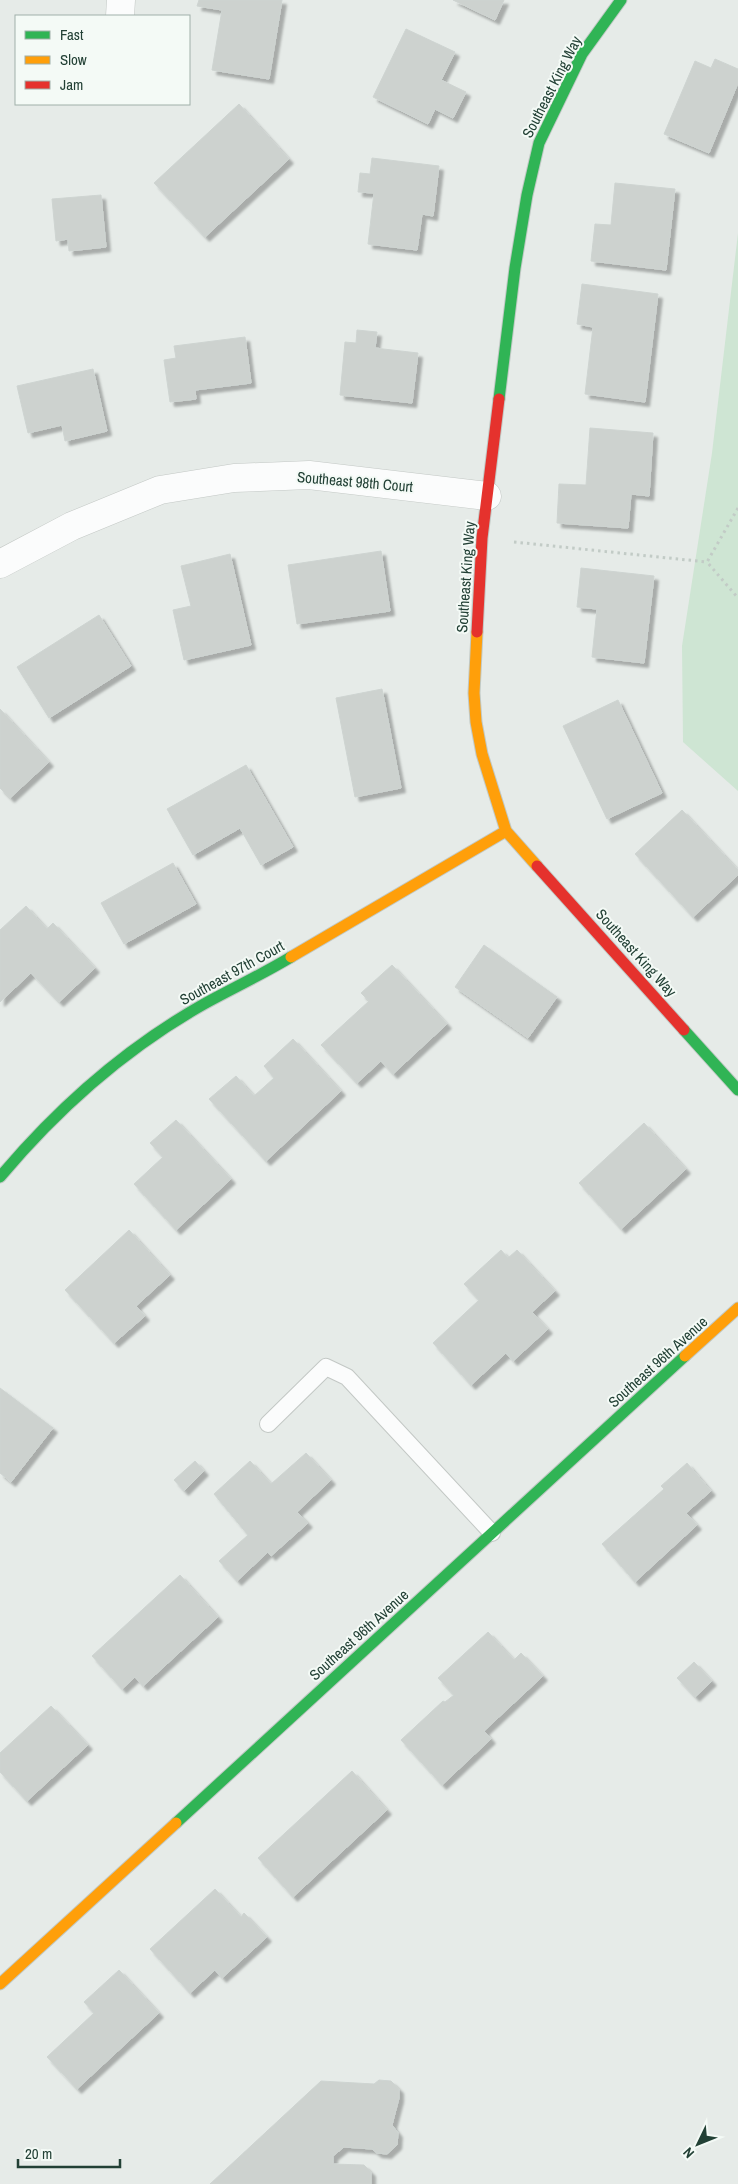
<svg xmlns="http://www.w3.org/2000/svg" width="738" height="2184" font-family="'Archivo Narrow',sans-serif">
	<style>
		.green { fill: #cee5d3 }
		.building { fill: #cdd2cf; stroke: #ced4d1; filter: url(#shadow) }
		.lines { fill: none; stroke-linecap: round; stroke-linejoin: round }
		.lane-casing { stroke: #c3c8c5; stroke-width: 18 }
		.street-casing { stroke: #c3c8c5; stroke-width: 29 }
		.fast-casing { stroke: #c1c9c5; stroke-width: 13 }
		.slow-casing { stroke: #c1c9c5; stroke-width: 13 }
		.jam-casing { stroke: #c1c9c5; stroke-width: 13 }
		.path { stroke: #c2cbc6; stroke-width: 3; stroke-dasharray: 2.5 4; stroke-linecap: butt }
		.lane { stroke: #fbfcfc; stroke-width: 16 }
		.street { stroke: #fbfcfc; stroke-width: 28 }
		.fast { stroke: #30b455; stroke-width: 11 }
		.slow { stroke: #ff9f0a; stroke-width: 11 }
		.jam { stroke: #e5322d; stroke-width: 11 }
		.labels { text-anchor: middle; stroke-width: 4; stroke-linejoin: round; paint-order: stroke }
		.street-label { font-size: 15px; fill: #224035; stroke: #f4faf6 }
	</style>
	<defs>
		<filter id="shadow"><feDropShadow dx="4.5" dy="4.5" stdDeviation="1" flood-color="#0004"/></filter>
	</defs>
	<rect width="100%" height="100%" fill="#e6ebe8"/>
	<!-- green -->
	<path class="green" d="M738,233v558l-55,-49 -1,-96 30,-193z"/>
	<!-- building -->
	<path class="building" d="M199,0h83l-13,79 -57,-9 10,-60 -25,-4z
		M453,0h51l-9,20z
		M406,29l49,23 -14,28 25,12 -13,26 -18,-9 -7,15 -55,-27z
		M715,59l23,10v14l-29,70 -45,-19 31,-73 16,7z
		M239,104l50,55 -84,78 -51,-54z
		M372,158l67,8 -6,50 -11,-2 -5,36 -49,-6 6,-51 -16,-1 2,-19 10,1z
		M615,183l60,6 -9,81 -75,-9 4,-37 16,1z
		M101,195l5,52 -37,4 -1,-12 -12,2 -4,-42z
		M582,284l76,10 -13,108 -60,-8 8,-67 -16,-3z
		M357,330l20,2 -2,16 43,5 -6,50 -72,-8 5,-53 11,1z
		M245,337l6,46 -56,7 1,9 -26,3 -6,-42 12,-2 -2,-12z
		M93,369l14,62 -42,10 -3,-16 -34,8 -11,-47z
		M590,428l63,5 -4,63 -18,-2 -3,34 -71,-5 2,-39 27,1z
		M381,551l9,60 -93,13 -9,-59z
		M230,554l21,91 -67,15 -11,-50 18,-4 -10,-40z
		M581,568l73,8 -10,87 -52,-6 5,-48 -20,-2z
		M99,615l32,51 -82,52 -32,-51z
		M382,689l19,99 -46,9 -19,-99z
		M618,700l44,93 -55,26 -44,-93z
		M0,709l49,53 -39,36 -10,-10z
		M246,765l47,82 -32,18 -21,-37 -47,27 -26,-46z
		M682,810l56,60v5l-45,42 -58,-63z
		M173,863l23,41 -72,40 -23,-41z
		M26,906l21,23 6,-6 42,45 -36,34 -28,-29 -31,29v-72z
		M484,945l73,52 -29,41 -73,-51z
		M392,965l55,59 -54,50 -12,-13 -24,22 -36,-38 48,-44 -8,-8z
		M293,1039l48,52 -75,70 -57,-62 27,-23 18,20 20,-18 -10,-12z
		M176,1120l55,59 -55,51 -42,-46 29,-27 -13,-14z
		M644,1123l42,46 -65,60 -42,-46z
		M129,1230l41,45 -34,31 9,10 -31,27 -49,-53z
		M501,1250l7,8 9,-8 38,41 -23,21 16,17 -35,32 -7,-8 -35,32 -38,-42 46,-43 -15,-16z
		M0,1388l53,40 -42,54 -11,-9z
		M306,1453l25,27 -34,32 11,11 -37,33 -3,-4 -31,29 -18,-20 29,-26 -34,-41 36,-33 21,23z
		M195,1461l9,10 -20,20 -10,-11z
		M687,1463l24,28 -25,22 11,12 -62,57 -33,-38 62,-55 -3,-3z
		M180,1575l38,42 -75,69 -8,-9 -13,12 -30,-33z
		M488,1632l26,28 7,-7 22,23 -59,55 7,8 -49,46 -41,-45 42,-39 2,1 9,-7 -16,-17z
		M694,1662l18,19 -17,16 -18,-19z
		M51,1706l37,39 -61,56 -27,-29v-19z
		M352,1771l35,39 -94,87 -35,-39z
		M215,1889l26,28 3,-4 23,24 -45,41 -7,-8 -25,23 -40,-44z
		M119,1970l40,43 -82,76 -30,-32 47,-44 -10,-11z
		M379,2080l12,1 8,8v9l-7,27 6,8 -1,12 -10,9 -10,-1 -5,-4 -28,-2 -11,9v8l31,1 7,7v12h-161l111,-103 53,3z"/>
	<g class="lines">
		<defs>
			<path id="lane" d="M268,1424l58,-57 21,10 145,156"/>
			<path id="street" d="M120,16l1,-16
				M0,564l72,-38 88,-36 74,-12 75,-3 178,21"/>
			<path id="fast" d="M499,399l16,-131 12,-73 12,-52 43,-89 39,-54
				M684,1030l54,60
				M0,1177c58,-69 126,-129 204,-173 29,-16 59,-30 87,-47
				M176,1823l509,-467"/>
			<path id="slow" d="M477,632l-3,61 2,29 6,32 24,77 31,35
				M291,957l215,-126
				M685,1356l53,-48
				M0,1984l176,-161"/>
			<path id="jam" d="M477,632l5,-94 17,-139
				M537,866l147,164"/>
		</defs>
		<!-- lane casing -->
		<use href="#lane" class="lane-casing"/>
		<!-- street casing -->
		<use href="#street" class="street-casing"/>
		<!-- fast casing -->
		<use href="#fast" class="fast-casing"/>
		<!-- slow casing -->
		<use href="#slow" class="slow-casing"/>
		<!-- jam casing -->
		<use href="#jam" class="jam-casing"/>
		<!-- path -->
		<path class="path" d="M738,508l-31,54 31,36
			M514,542l193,20"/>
		<!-- lane -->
		<use href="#lane" class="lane"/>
		<!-- street -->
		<use href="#street" class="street"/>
		<!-- fast -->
		<use href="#fast" class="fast"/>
		<!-- slow -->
		<use href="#slow" class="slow"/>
		<!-- jam -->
		<use href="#jam" class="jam"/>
	</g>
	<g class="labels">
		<!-- street labels -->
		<g class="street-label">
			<text transform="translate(552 87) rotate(-63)" y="5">Southeast King Way</text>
			<text transform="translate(355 482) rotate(5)" y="5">Southeast 98th Court</text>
			<text transform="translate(466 577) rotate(-86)" y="5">Southeast King Way</text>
			<text transform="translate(636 953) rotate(48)" y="5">Southeast King Way</text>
			<text transform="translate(232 973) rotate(-29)" y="5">Southeast 97th Court</text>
			<text transform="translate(658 1362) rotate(-42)" y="5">Southeast 96th Avenue</text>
			<text transform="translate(359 1635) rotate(-42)" y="5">Southeast 96th Avenue</text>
		</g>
	</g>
	<!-- legend -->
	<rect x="15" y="15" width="175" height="90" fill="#f4faf6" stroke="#a0b0a9"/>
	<rect x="25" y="31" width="25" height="8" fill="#30b455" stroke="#a0b0a9"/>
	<text x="60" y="40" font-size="15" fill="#224035">Fast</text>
	<rect x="25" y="56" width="25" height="8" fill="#ff9f0a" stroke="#a0b0a9"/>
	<text x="60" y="65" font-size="15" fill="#224035">Slow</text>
	<rect x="25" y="81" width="25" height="8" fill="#e5322d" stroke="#a0b0a9"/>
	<text x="60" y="90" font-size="15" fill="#224035">Jam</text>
	<!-- north arrow -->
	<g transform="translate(698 2144) rotate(227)" stroke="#f4faf6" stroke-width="4" paint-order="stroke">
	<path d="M0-4L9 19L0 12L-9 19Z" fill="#224035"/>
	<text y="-8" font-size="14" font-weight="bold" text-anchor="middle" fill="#224035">N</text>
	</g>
	<!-- scale -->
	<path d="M18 2159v8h102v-8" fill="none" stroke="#224035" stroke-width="2.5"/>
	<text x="25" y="2159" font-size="15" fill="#224035" stroke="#f4faf6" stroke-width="4" paint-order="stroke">20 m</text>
</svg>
